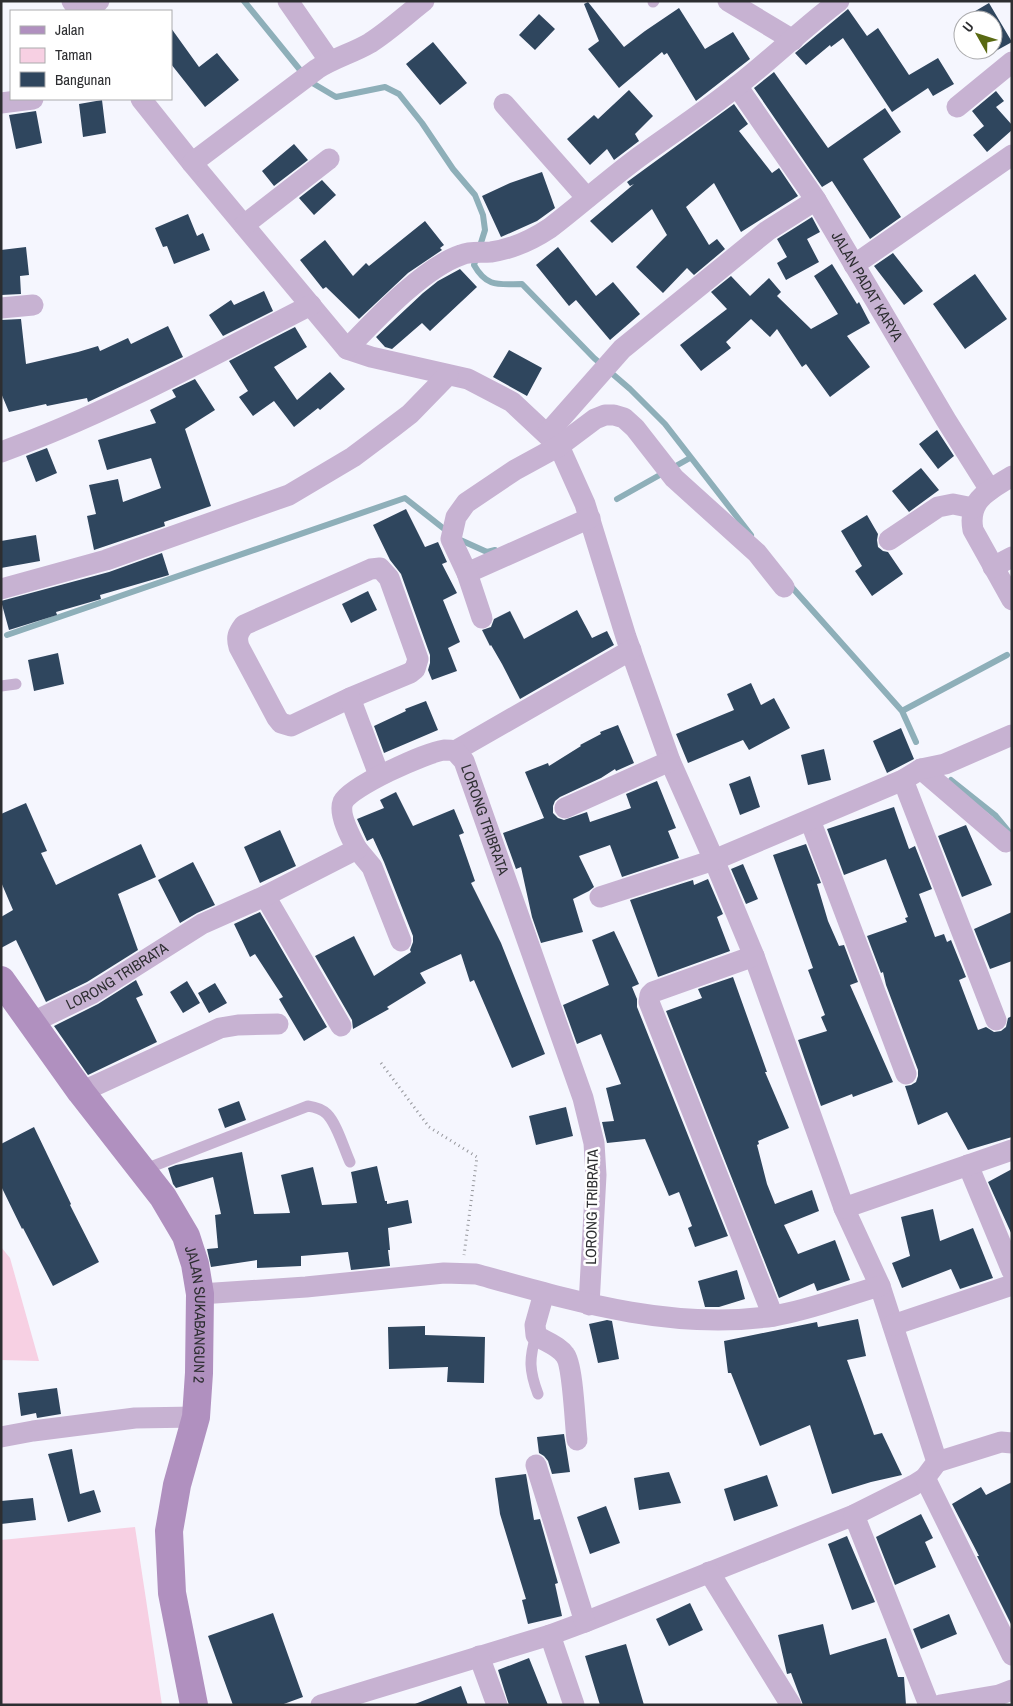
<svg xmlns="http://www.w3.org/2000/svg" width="1013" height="1706" font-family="'Archivo Narrow',sans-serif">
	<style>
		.green { fill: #f7d0e3 }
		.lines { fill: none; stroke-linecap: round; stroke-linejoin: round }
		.stream { stroke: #8eafb9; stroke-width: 6 }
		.building { fill: #2f465e }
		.path { stroke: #96979c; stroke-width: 3; stroke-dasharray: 1 4; stroke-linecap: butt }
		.lane { stroke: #c7b2d2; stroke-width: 11 }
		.street { stroke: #c7b2d2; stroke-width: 21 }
		.secondary { stroke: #b090bf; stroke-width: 28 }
		.labels { text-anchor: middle; stroke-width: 5; stroke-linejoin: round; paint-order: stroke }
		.street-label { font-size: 15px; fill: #2d2e31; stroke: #fff }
	</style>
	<rect width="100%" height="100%" fill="#f5f6fe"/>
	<!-- green -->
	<path class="green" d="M1,1247l9,11 29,103 -38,-1z
		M135,1527l27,178h-161v-165z"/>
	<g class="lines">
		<!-- stream -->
		<path class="stream" d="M244,1l65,80 27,16 49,-10 14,7 23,29 31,46 22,26 8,20 2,15 -11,35c13,23 25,19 48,19l72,74 36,31 35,35 86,111
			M617,499l73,-41
			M456,538l31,14 8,-2
			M789,584l113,127 14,31
			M7,635l398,-137 43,34
			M902,711l105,-56
			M951,780l44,35 14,17"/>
	</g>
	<!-- building -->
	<path class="building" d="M588,2l36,45 21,-16 34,-23 26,41 28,-17 17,27 -54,42 -29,-48 -3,2 -2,-3 -43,36 -31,-39 11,-8 -15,-37z
		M989,3l23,39 -29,16 -5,-8h15v-30h-30v5l-3,-5z
		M848,9l19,27 11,-8 31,47 29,-17 16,26 -21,12 -5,-8 -36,24 -49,-74 -12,9 -1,-2 -24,20 -11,-12z
		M539,14l16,15 -20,21 -16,-15z
		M171,28l28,39 18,-14 22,27 -34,27 -34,-43z
		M433,42l34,41 -27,22 -34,-41z
		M774,72l54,76 57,-40 16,24 -38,27 38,58 -31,22 -38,-58 -10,6 -68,-99z
		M629,90l24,26 -18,18 4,7 -25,19 -7,-11 -17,16 -23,-26 27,-24 4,4z
		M996,91l8,10 -8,6 16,18v5l-25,22 -14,-17 11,-9 -12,-15z
		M102,100l4,33 -23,4 -4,-33z
		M734,104l14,20 -9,7 33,42 7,-5 19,28 -57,36 -27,-49 -28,24 23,38 8,-6 8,10 -31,26 -7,-7 -24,25 -27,-26 31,-32 -15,-26 -40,34 -22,-22 44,-37 -4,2 -3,-4z
		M36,111l6,32 -26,6 -7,-34z
		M294,144l14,16 -34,26 -12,-15z
		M542,172l13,36 -18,13 -36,16 -19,-41 28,-13z
		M322,180l14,15 -22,20 -15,-17z
		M188,214l9,22 6,-3 7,17 -36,14 -7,-18 -4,1 -8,-19z
		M812,217l8,15 -13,7 12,23 -33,18 -9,-17 10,-6 -10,-18z
		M425,221l19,24 -4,3 2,2 -34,23 -49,46 -33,-32 -3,2 -23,-29 25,-20 28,36 13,-13 3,3z
		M26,247l3,28 -9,1 1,18 -20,1v-45z
		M558,247l38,49 17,-14 27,32 -30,26 -34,-40 -7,6 -33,-41z
		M893,253l30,38 -19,14 -30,-39z
		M832,264l25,40 2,-2 11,21 -23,13 23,31 -40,30 -24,-33 -4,3 -25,-38 -7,8 -19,-18 -25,23 5,6 -30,23 -21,-26 47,-36 -16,-17 20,-16 19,20 19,-18 12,14 -4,4 34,33 27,-15 -24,-38z
		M460,269l17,18 -47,44 -8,-8 -30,26 -7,-2 -9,-10 47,-44 15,-12z
		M975,274l32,45 -42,30 -32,-45z
		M264,291l9,20 -50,25 -14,-21 22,-15 3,5z
		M21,319l5,45 52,-12 20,-6 2,5 28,-13 3,6 37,-18 15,31 -95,45 -1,-4 -40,8 -1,-2 -37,8 -8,-19v-73z
		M295,327l12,20 -33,20 23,33 33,-28 15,17 -25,21 -2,-2 -24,19 -20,-26 -21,15 -14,-19 9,-6 -19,-30z
		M509,350l33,18 -15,28 -34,-19z
		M195,379l20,31 -30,19 26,77 -47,16 1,4 -71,24 -7,-34 9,-2 -7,-29 29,-6 5,23 38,-14 -10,-30 -44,12 -9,-30 58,-17 -6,-13 26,-13 -4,-7z
		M937,430l17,26 -16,13 -19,-25z
		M47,448l10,25 -21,9 -10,-26z
		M921,468l18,22 -30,22 -17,-21z
		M406,509l19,38 13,-5 9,20 -5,2 15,29 -14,7 17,42 -12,6 9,23 -25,9 -4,-10 2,-7v-8l-29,-81 -11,-14 -17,-35z
		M867,515l11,19 -1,6 1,7 5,4 5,1 15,22 -31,22 -17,-25 7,-5 -21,-35z
		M36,535l4,26 -39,7v-27z
		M162,553l7,22 -69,20 1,4 -45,13 1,3 -48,15 -8,-29 108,-29z
		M368,591l9,19 -26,13 -9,-19z
		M577,610l15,28 15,-7 7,14 -94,54 -18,-35 -11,-19 -1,1 -8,-16 9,-3 3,-8 16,-8 14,28z
		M58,653l6,31 -30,7 -6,-31z
		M751,683l10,22 13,-7 16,30 -41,22 -6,-10 -55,23 -12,-29 58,-24 -7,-16z
		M426,701l12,29 -54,23 -10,-27 32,-15 -1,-2z
		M618,725l16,38 -18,8 -1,-2 -14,9 -41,19 -5,4 -2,5v7l5,5 6,2 23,-8 3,10 41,-14 -5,-14 31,-13 19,47 -8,3 11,27 -57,19 -12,-32 -31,11 15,31 -5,4 -16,8 10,33 -42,11 -9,-26 -11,-50 -5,2 -13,-36 41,-15 -19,-46 23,-9 1,3 32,-20 -1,-1 21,-11 -1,-2z
		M901,728l13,31 -27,14 -14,-32z
		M824,749l7,31 -23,5 -7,-30z
		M750,776l10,31 -20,8 -11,-31z
		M396,792l17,34 41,-17 10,24 -5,2 16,46 -4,2 30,60 44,111 -33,14 -38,-88 -4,2 -9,-28 -41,19 6,10 -39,24 2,2 -36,20 -1,-9 -37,-64 39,-20 20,40 37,-24 -1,-2 3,-8v-6l-29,-74 -11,-24 -6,3 -10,-22 27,-11 -4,-8z
		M26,803l21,48 -6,2 15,32 85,-41 15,33 -38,17 20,56 -51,32 -41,20 -30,-62 -15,8v-31l12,-7 -12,-28v-68z
		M894,807l15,42 6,-3 17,43 -13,5 16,43 9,-3 3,8 4,-2 15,37 -7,3 19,50 8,-3 8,5 7,-1 5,-4 2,-9 4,-2v121l-44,13 -21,-38 -29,13 -13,-39 6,-1 5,-3 2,-6v-6l-32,-85 -3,-13 -2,1 -14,-37 40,-14 -2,-4 3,-1 -22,-58 -42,16 -17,-46z
		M966,825l26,60 -30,12 -24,-61z
		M280,830l16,36 -36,17 -16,-36z
		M806,844l15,39 -4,1 11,37 11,25 5,-1 14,37 -8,3 43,97 -40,15 -1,-3 -31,12 -23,-66 29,-9 -6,-14 4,-2 -17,-45 5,-2 -40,-113z
		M193,862l22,43 -18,8 -17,10 -22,-43z
		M743,864l15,35 -12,5 -15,-35z
		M708,879l15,35 -6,3 13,34 -72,26 -28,-77 63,-20 1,5z
		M260,912l67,115 -23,14 -25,-42 4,-2 -28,-43 -5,3 -16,-33z
		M1012,912v49l-22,8 -16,-40z
		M614,931l25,53 -7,3 5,12v8l91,229 -33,11 -7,-19 4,-2 -13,-34 -10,4 -24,-57 -38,4 -5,-21 12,-1 -8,-33 15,-4 -20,-50 -24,10 -14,-39 46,-20 -17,-45z
		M733,977l34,95h-2l24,56 -31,13 1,3 -2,1 10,39 8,20 37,-14 7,21 -35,14 14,29 37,-14 15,40 -33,11 -3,-8 -35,15 -113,-287 36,-13 -4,-9z
		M136,980l7,15 -7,3 21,44 -69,33 -34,-49 44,-22z
		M187,981l13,22 -17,10 -13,-21z
		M215,983l12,20 -18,10 -11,-20z
		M239,1101l7,19 -21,8 -7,-19z
		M566,1107l7,29 -37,9 -7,-29z
		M34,1127l37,77 -1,1 29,57 -46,24 -30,-58 -1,1 -21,-43v-42z
		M242,1152l12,62 36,-1 -9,-38 32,-8 9,38 35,-2 -6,-31 26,-6 8,35h2v3l21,-4 4,23 -24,5 2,22h-2l2,16 -39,4 -3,-18 -47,4v10l-44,2v-8l-46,7 -4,-18 11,-1 -3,-33 6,-1 -8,-37 -37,11 -3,-4 -5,-16 8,-3z
		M1012,1169v66l-24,-53z
		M933,1209l7,32 33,-13 20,50 -33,11 -9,-20 -49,19 -10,-25 18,-7 -9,-39z
		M737,1270l8,29 -26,8h-14l-7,-26z
		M858,1319l8,37 -19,4 27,75 8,-2 20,42 -31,7 -39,12 -22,-69 -50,21 -29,-73h-3l-4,-32 93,-19 1,5z
		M607,1320l5,1 7,38 -21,4 -9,-39z
		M425,1326v9l60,2 -1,46 -37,-1 1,-15 -59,2 -1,-42z
		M57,1388l4,26 -24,4 -1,-5 -15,3 -3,-23z
		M564,1434l6,38 -18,2 -4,-13 -4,-5 -5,-3 -2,-16z
		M72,1449l8,45 14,-4 7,22 -33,10 -20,-68z
		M669,1472l12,31 -42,7 -5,-32z
		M526,1474l8,46 6,-1 18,64 -3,1 7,32 -34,8 -6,-24 4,-1 -26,-85 -5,-36z
		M767,1475l11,31 -44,15 -10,-32z
		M1012,1482v144l-35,-70h2l-27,-52 29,-17 5,8z
		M33,1498l3,22 -35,4v-23z
		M606,1506l14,37 -30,11 -13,-37z
		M921,1514l12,24 -8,4 11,25 -41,18 -19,-48z
		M847,1536l28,66 -23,8 -24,-66z
		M690,1603l13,27 -34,16 -13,-27z
		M273,1613l30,84 -22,8h-48l-25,-69z
		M949,1614l8,20 -36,15 -8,-20z
		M823,1624l7,31 56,-17 12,39h6l2,28h-103l-12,-32 -4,1 -9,-39z
		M626,1644l18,61h-44l-15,-49z
		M529,1658l19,47h-39l-11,-35z
		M461,1686l7,19h-53v-1z"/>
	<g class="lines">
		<!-- path -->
		<path class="path" d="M381,1063l48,64 48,30 -13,98"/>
		<!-- lane -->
		<path class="lane" d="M653,2l1,-1
			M1,686l15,-2
			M143,1170l165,-64c7,1 14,3 19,8 10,10 17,35 23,48
			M536,1335c-7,24 -7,35 2,59"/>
		<!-- street -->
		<g class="street">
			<path d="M72,1l7,10"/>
			<path d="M288,1l41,59"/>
			<path d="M728,1l65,39"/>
			<path d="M86,11l13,-10"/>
			<path id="s1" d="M737,86l79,114 130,220 44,70"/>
			<path d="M141,99l51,64 155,186 24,8 97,22 44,23 47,44 26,58 41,133 44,124 44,99 40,96 90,252 36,78 57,176 -12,16 -11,7 -60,30 -269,107 -35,13 -229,70"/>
			<path d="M1,103l32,-4"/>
			<path d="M504,104l83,94"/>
			<path d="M957,107l55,-45"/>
			<path d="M192,163l125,-94c17,-11 36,-16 53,-26 19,-12 36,-28 54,-42"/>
			<path d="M244,225l85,-66"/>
			<path d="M854,265l158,-110"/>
			<path d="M1,308l32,-3"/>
			<path d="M347,349c28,-29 76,-81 114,-94 10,-4 19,-2 30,-3 21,-3 41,-12 59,-24 30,-23 58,-48 89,-71 33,-24 67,-46 98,-71 35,-27 67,-59 102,-85"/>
			<path d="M547,434l75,-85 145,-118 49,-31"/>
			<path d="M1,452c108,-39 208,-95 310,-147"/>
			<path d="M1012,476c-22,14 -45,23 -39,54l39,70"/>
			<path d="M590,518l-123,55 -16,-34 5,-22 10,-14 49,-33 44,-24 36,-27 10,-4h9l10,3 11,10 39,50 83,75 27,34"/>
			<path d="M889,540l49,-33 15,-3 20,4"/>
			<path d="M993,567l19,-10"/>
			<path d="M380,568l9,10 29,81 -3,10 -5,4 -60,25 -59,28 -10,-3 -4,-5 -38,-71c-3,-10 -1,-14 5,-22l127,-56z"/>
			<path d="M467,573l15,45"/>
			<path d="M1,589l105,-29 183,-65 64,-38 40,-30 17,-13 38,-39"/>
			<path d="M350,698l29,77"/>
			<path d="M455,751l176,-101"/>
			<path d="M921,769l85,73"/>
			<path d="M903,780l93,240"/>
			<path d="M565,808l105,-47"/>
			<path d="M810,820l96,254"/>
			<path d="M357,849l15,18 29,74"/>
			<path d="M265,896l76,130"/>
			<path d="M600,897l114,-37 189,-80 18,-11 24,-5 67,-29"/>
			<path d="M754,956l-101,36 -3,3 -1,7 124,314"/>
			<path id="s2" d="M31,1023l62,-30 109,-69 63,-28 92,-47c-6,-11 -19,-35 -14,-47 8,-16 82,-49 101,-52 4,0 7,0 11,1l9,10 119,337 11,45 2,32 -7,130"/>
			<path d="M81,1092l139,-64 18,-3 40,-1"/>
			<path d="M968,1165l44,106"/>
			<path d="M844,1208l168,-58"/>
			<path d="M544,1293l-9,32 1,10c9,7 22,10 29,20 8,10 10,69 12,85"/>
			<path d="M200,1294l106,-7 138,-14 32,1c97,27 196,57 298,42 36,-6 71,-20 106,-30"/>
			<path d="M893,1325l119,-40"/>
			<path d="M1,1437l32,-6 102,-13 61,-1"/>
			<path d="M937,1462l64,-20 11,1"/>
			<path d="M536,1465l49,157"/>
			<path d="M925,1478l87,177"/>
			<path d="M854,1515l75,190"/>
			<path d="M709,1572l82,133"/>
			<path d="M550,1635l24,70"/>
			<path d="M479,1656l18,49"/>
			<path d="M940,1705l59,-10 13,-5"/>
		</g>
		<!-- secondary -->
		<path class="secondary" id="s3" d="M1,980l80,112 82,105 23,39 9,28 5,30 -1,79 -3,44 -19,68 -8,46 3,62 22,112"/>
	</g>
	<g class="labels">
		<!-- street labels -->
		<g class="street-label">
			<text dy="5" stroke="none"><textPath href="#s1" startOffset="239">JALAN PADAT KARYA</textPath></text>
			<text dy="5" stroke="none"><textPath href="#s2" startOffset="622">LORONG TRIBRATA</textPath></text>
			<text dy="5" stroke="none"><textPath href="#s2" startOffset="98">LORONG TRIBRATA</textPath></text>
			<text transform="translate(592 1207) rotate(-89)" y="5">LORONG TRIBRATA</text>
			<text dy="5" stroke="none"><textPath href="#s3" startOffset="396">JALAN SUKABANGUN 2</textPath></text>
		</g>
	</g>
	<!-- border -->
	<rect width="1013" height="1706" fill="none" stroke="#2d2e31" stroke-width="5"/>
	<!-- legend -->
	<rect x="10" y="10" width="162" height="90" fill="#ffffff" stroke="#ababad"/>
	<rect x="20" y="26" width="25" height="8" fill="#b090bf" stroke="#ababad"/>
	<text x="55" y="35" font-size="15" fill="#2d2e31">Jalan</text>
	<rect x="20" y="48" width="25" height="15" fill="#f7d0e3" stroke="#ababad"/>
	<text x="55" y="60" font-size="15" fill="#2d2e31">Taman</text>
	<rect x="20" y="72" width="25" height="15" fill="#2f465e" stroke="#ababad"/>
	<text x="55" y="85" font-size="15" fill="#2d2e31">Bangunan</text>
	<!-- north arrow -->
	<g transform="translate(978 35) rotate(309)"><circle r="24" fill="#ffffff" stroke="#ababad"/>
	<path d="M0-4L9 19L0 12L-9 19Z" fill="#596912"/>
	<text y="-8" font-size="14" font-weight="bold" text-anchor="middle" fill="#2d2e31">U</text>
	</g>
</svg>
